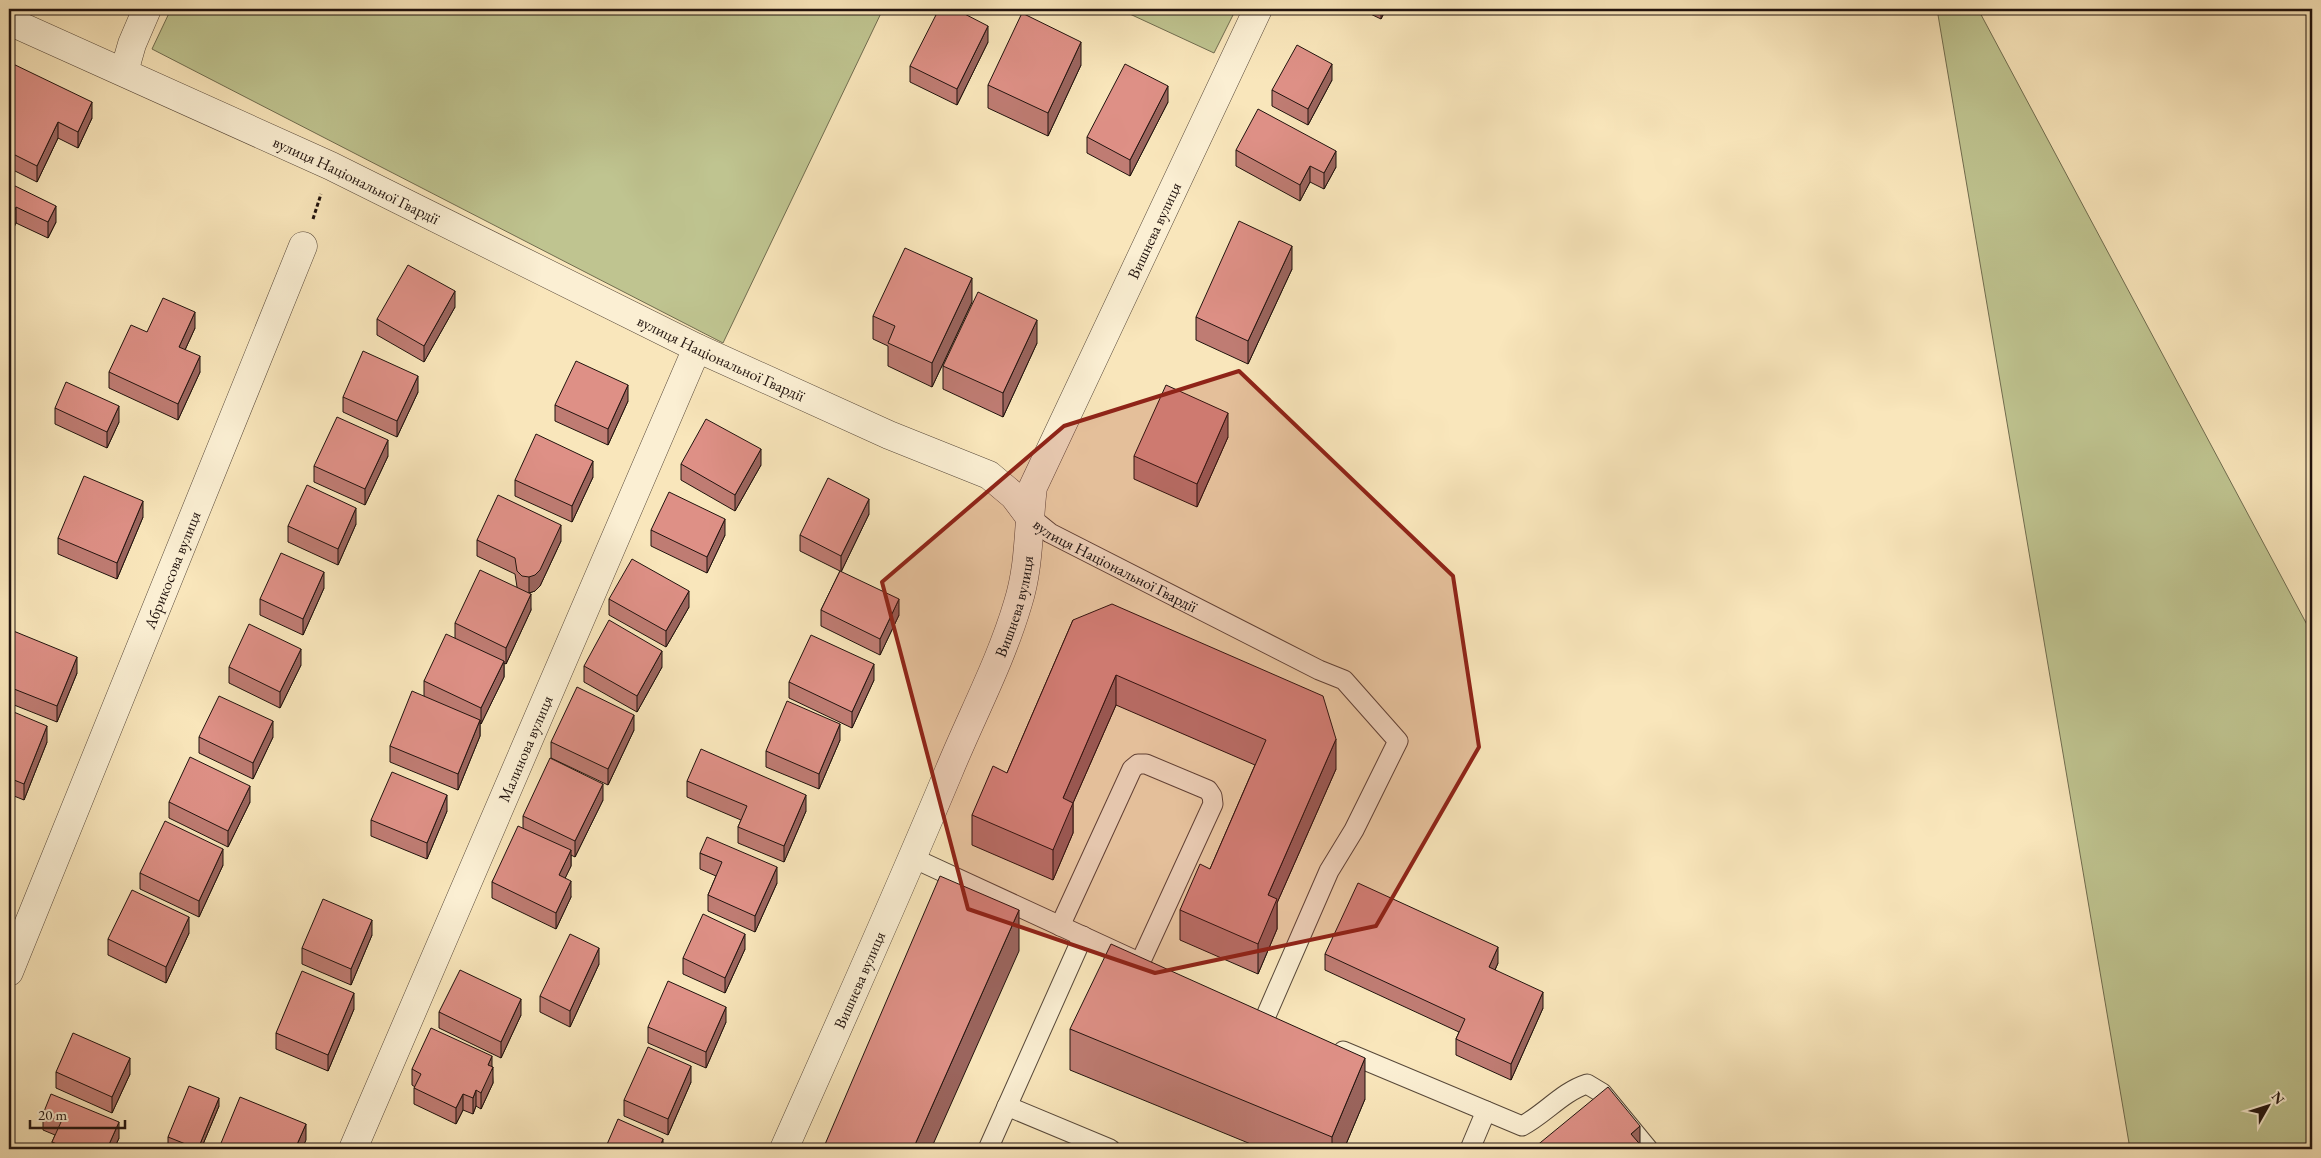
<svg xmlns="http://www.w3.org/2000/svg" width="2321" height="1158" font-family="'EB Garamond',serif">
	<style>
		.green { fill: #bfc490; stroke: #706c4f }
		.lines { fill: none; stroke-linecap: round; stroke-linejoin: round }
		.service-casing { stroke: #574839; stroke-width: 21 }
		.minor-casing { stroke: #574839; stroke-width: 29 }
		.path { stroke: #21130e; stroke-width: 3; stroke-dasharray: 4 2.5; stroke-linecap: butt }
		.service { stroke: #fbefd3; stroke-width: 19 }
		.minor { stroke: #fbefd3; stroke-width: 28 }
		.wall { fill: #bf7c73; stroke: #21130e }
		.shaded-wall { fill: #9b655e; stroke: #21130e }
		.building { fill: #de9086; stroke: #21130e }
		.marked { fill: #8f2418; fill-opacity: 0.2; stroke: #8f2418; stroke-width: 4; stroke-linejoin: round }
		.labels { text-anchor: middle; stroke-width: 4; stroke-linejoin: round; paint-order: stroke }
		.street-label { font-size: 16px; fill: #21130e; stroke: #fbefd3 }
	</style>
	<rect width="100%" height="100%" fill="#f9e6bb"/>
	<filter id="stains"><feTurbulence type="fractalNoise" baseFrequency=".004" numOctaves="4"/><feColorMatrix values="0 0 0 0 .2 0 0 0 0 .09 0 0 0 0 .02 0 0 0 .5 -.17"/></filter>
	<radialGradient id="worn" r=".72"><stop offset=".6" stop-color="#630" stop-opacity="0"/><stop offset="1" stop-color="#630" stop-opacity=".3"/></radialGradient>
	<!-- green -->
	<path class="green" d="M171,9h712l-160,334 -571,-294z
		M1119,9h117l-22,44z
		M1937,9h41l334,625v515h-182z"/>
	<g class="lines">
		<defs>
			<g id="service">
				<path id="s1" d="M1029,516l21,17 269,137 25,10 54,61 -44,89 -25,41 -64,147"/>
				<path d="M913,858l219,101"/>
				<path d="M1060,926l72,-157 6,-5h8l62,26 4,6 1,8 -73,159"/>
				<path d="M1343,1051l179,75c23,-12 40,-34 65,-42l15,9 46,56"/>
				<path d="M1007,1106l103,43"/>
				<path d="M988,1149l95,-213"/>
				<path d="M1470,1149l16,-38"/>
			</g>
			<g id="minor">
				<path id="s2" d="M9,21l322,145 366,182 192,87 100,40 25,21 15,20"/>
				<path d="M124,72l8,-28 15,-35"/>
				<path id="s3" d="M9,972l294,-726"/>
				<path id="s4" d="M353,1149l344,-801"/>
				<path id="s5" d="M784,1149c56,-126 112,-251 165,-378 23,-56 52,-110 69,-168 12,-38 10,-77 15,-116l225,-478"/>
			</g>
		</defs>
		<!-- service casing -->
		<use href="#service" class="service-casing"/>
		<!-- minor casing -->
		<use href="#minor" class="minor-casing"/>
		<!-- path -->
		<path class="path" d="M313,219l8,-25"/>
		<!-- service -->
		<use href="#service" class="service"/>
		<!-- minor -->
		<use href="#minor" class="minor"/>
	</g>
	<!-- wall -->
	<path class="wall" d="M1360,9h26l-5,10z
		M988,42l-31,63 -47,-23v-16z
		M9,62l83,56 -14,30 -20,-10 -21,44 -28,-14z
		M1081,65l-33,71 -60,-28v-23z
		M1332,80l-24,45 -36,-19v-16z
		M1168,102l-38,74 -43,-23v-16z
		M1236,150l100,17 -12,22 -14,-7 -10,19 -64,-35z
		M9,183l47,39 -8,16 -32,-15z
		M1292,269l-44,95 -52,-24v-23z
		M972,302l-40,85 -44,-21v-20l-15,-7v-23z
		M455,307l-31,55 -47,-27v-16z
		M195,328l-10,22 15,22 -22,48 -69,-32v-16l38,-40z
		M1037,343l-34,74 -60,-28v-23z
		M418,392l-21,45 -54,-25v-15z
		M628,401l-20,44 -53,-24v-16z
		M55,408l64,14 -12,26 -52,-24z
		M1228,437l-31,70 -63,-28v-23z
		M388,456l-23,49 -51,-23v-16z
		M681,464l80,1 -26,46 -54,-31z
		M593,477l-21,45 -57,-26v-16z
		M869,514l-28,58 58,43 -19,40 -59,-29v-16l19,-39 -40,-20v-16z
		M143,517l-26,62 -59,-25v-16z
		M356,524l-18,41 -50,-23v-16z
		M651,530l74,5 -18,38 -56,-27z
		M477,540l84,1 -21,45 -5,5 -6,2h-1l3,17 -25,54 -2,-1v14l-23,47 -1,-1v13l-22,54 -68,-28v-16l34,-50v-15l31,-43v-15l63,-35 -1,-1 -2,-13 -38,-18z
		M324,588l-21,47 -43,-20v-16z
		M609,599l80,8 -23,40 -57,-32z
		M1073,620l263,149 -59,134v26l-19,45 -78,-34v-30l30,-41 45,-104 -139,-60 -43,98v30l-20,47 -81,-35v-30l35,-42z
		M9,636l68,37 -20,49 -48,-19z
		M301,665l-21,43 -51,-25v-16z
		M584,666l78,1 -25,45 -53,-30z
		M874,680l-22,48 -63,-30v-16z
		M9,710l38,32 -23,58 -15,-6z
		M634,730l-26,55 -57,-27v-16z
		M199,737h74l-20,42 -54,-26z
		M840,740l-21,49 -53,-22v-16z
		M687,781l119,30 -22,51 -46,-19v-16l3,-7 -54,-23z
		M603,800l-28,57 -4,-2v11l-6,12 6,19 -15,32 -64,-31v-16l31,-54v-12z
		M169,802h81l-22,45 -59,-29z
		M447,811l-20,48 -56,-23v-16z
		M700,853l77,30 -22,49 -47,-21v-16l8,-19 -16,-7z
		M223,865l-24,52 -59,-28v-16z
		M189,933l-23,50 -58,-28v-16z
		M372,935l-21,50 -49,-21v-16z
		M745,949l-20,44 -42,-19v-16z
		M1325,954l173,9 -3,7 48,38 -32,72 -55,-25v-16l3,-7 -134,-62z
		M599,964l-29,63 -30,-15v-16z
		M354,1009l-26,62 -52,-22v-16z
		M439,1012l82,3 -20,43 -62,-30z
		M726,1022l-20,46 -58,-25v-16z
		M1070,1029l295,70 -21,50h-81l-193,-79z
		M492,1067l1,16 -12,26 -5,-3 -3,8 -10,-4 -7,14 -42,-20v-16l1,-1 -3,-2v-16z
		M56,1072l74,2 -18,39 -56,-25z
		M691,1082l-23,53 -44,-19v-16z
		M219,1106l-18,43h-23l-10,-4v-8z
		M43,1114l76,24 -5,11h-62v-7l3,-7 -12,-5z"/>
	<!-- shaded-wall -->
	<path class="shaded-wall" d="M1381,9h5l-5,10z
		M988,26v16l-31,63v-16z
		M1081,42v23l-33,71v-23z
		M1332,64v16l-24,45v-16z
		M1168,86v16l-38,74v-16z
		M92,102v16l-14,30v-16z
		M58,122v16l-21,44v-16z
		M1336,151v16l-12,22v-16z
		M1310,166v16l-10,19v-16z
		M56,206v16l-8,16v-16z
		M16,207v16l-7,16v-16z
		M1292,246v23l-44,95v-23z
		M972,278v24l-40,85v-24z
		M455,291v16l-31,55v-16z
		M195,312v16l-16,35v-16z
		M1037,320v23l-34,74v-24z
		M200,356v16l-22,48v-16z
		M418,376v16l-21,45v-16z
		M628,385v16l-20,44v-16z
		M119,406v16l-12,26v-16z
		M1228,413v24l-31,70v-23z
		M388,440v16l-23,49v-16z
		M761,449v16l-26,46v-16z
		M593,461v16l-21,45v-16z
		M869,499v15l-28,58v-16z
		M143,501v16l-26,62v-16z
		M356,508v16l-18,41v-16z
		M725,519v16l-18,38v-16z
		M561,525v16l-21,45 -5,5 -6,2v-16z
		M324,572v16l-21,47v-16z
		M689,591v16l-23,40v-16z
		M531,594v16l-25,54v-16z
		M899,599v16l-19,40v-16z
		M301,649v16l-21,43v-16z
		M662,651v16l-25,45v-16z
		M77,657v16l-20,49v-16z
		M504,661v16l-23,47v-16z
		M874,664v16l-22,48v-16z
		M1116,675v30l-43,98v30l-20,47v-30l10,-52z
		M634,715v15l-26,55v-16z
		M480,720v16l-22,54v-16z
		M273,721v16l-20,42v-16z
		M840,724v16l-21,49v-15z
		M47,726v16l-23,58v-16z
		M1336,739v30l-59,134v26l-19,45v-30l10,-49z
		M603,784v16l-28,57v-16z
		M250,786v16l-22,45v-16z
		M447,795v16l-20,48v-16z
		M806,795v16l-22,51v-16z
		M223,849v16l-24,52v-16z
		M571,850v16l-12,25v-16z
		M777,867v16l-22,49v-16z
		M571,881v16l-15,32v-16z
		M1019,910v41l-88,198h-18z
		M189,917v16l-23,50v-16z
		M372,920v15l-21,50v-16z
		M745,934v15l-20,44v-15z
		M1498,947v16l-9,20v-16z
		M599,948v16l-29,63v-16z
		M1543,992v16l-32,72v-16z
		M354,993v16l-26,62v-16z
		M521,999v16l-20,43v-16z
		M726,1007v15l-20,46v-16z
		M492,1056v14l1,-3v16l-12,26v-16l7,-28z
		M130,1058v16l-18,39v-16z
		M1365,1058v41l-21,50h-12v-12z
		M691,1066v16l-23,53v-16z
		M476,1090v16l-3,8v-16z
		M463,1094v16l-7,14v-16z
		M219,1098v8l-18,43h-3z
		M119,1122v16l-5,11h-7z
		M306,1124v16l-4,9h-7z
		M1640,1126v23l-9,-15z
		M663,1139v10h-4z"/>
	<!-- building -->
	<path class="building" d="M939,9h16l33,17 -31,63 -47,-23z
		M1022,13l59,29 -33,71 -60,-28z
		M1297,45l35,19 -24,45 -36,-19z
		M9,62l83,40 -14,30 -20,-10 -21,44 -28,-14z
		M1125,64l43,22 -38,74 -43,-23z
		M1258,109l78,42 -12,22 -14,-7 -10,19 -64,-35z
		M9,183l47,23 -8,16 -32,-15 -7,16z
		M1239,221l53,25 -44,95 -52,-24z
		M905,248l67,30 -40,85 -44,-20 7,-17 -22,-10z
		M408,265l47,26 -31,55 -47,-27z
		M978,292l59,28 -34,73 -60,-27z
		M163,298l32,14 -16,35 21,9 -22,48 -69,-32 22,-47 16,7z
		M363,351l55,25 -21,45 -54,-24z
		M576,361l52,24 -20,44 -53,-24z
		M66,382l53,24 -12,26 -52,-24z
		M1166,385l62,28 -31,71 -63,-28z
		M337,417l51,23 -23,49 -51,-23z
		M706,419l55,30 -26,46 -54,-31z
		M536,434l57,27 -21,45 -57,-26z
		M84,476l59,25 -26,62 -59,-25z
		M828,478l41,21 -28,57 -41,-21z
		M307,485l49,23 -18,41 -50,-23z
		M669,492l56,27 -18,38 -56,-27z
		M498,495l63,30 -21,45 -5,5 -6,2 -7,-1 -5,-5 -2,-13 -38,-18z
		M281,553l43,19 -21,47 -43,-20z
		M632,559l57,32 -23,40 -57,-32z
		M480,570l51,24 -25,54 -51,-25z
		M840,571l59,28 -19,40 -59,-29z
		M1112,604l211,92 13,43 -68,156 9,4 -19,45 -78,-34 20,-46 10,5 56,-129 -150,-65 -53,123 10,5 -20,47 -81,-35 21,-49 14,7 66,-153z
		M609,620l53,31 -25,45 -53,-30z
		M249,624l52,25 -21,43 -51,-25z
		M11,630l66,27 -20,49 -48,-19v-51z
		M446,634l58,27 -23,47 -57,-27z
		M811,635l63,29 -22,48 -63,-30z
		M577,687l57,28 -26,54 -57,-27z
		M412,691l68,29 -22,54 -68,-28z
		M219,696l54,25 -20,42 -54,-26z
		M787,701l53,23 -21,50 -53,-23z
		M9,710l38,16 -23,58 -15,-6z
		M701,749l105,46 -22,51 -46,-19 9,-21 -60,-25z
		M190,757l60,29 -22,45 -59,-29z
		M550,758l53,26 -28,57 -52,-25z
		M392,772l55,23 -20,48 -56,-23z
		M165,821l58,28 -24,52 -59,-28z
		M518,826l53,24 -12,25 12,6 -15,32 -64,-31z
		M707,837l70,30 -22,49 -47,-21 14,-33 -22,-9z
		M940,876l79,34 -106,239h-90z
		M1358,883l140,64 -9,20 54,25 -32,72 -55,-25 9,-20 -140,-65z
		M132,890l57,27 -23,50 -58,-28z
		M323,899l49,21 -21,49 -49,-21z
		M703,914l42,20 -20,44 -42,-20z
		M570,934l29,14 -29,63 -30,-15z
		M1111,944l254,114 -33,79 -262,-108z
		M460,970l61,29 -20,43 -62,-30z
		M302,971l52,22 -26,62 -52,-22z
		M668,981l58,26 -20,45 -58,-25z
		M431,1028l61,28 -4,9 5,2 -12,26 -5,-3 -3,8 -10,-4 -7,14 -42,-20 7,-14 -9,-5z
		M73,1033l57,25 -18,39 -56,-25z
		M648,1047l43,19 -23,53 -44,-19z
		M189,1086l30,12 -21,51 -30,-12z
		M1608,1087l32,39 -9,8 13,15h-107l-2,-2z
		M51,1094l68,28 -12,27h-38l-17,-7 9,-20 -18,-8z
		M240,1097l66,27 -11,25h-74l-2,-1z
		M618,1119l45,20 -4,10h-54z
		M1317,1146l7,3h-9z"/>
	<!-- marked area -->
	<path class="marked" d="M1239,371l214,205 26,171 -103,179 -221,47 -187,-64 -86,-327 182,-156z"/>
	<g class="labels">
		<!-- street labels -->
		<g class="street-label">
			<text dy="6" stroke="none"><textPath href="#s2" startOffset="382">вулиця Національної Гвардії</textPath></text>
			<text dy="6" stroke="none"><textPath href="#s5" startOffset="995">Вишнева вулиця</textPath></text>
			<text dy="6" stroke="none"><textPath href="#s2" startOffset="788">вулиця Національної Гвардії</textPath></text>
			<text dy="6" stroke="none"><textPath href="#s1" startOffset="100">вулиця Національної Гвардії</textPath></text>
			<text dy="6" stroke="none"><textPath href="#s3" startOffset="434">Абрикосова вулиця</textPath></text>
			<text dy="6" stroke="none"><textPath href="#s5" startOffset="590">Вишнева вулиця</textPath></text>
			<text dy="6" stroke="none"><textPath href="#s4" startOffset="436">Малинова вулиця</textPath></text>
			<text dy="6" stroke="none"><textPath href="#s5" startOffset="185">Вишнева вулиця</textPath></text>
		</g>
	</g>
	<!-- margin -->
	<rect width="2321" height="1158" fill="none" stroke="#f9e6bb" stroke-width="30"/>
	<rect x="10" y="10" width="2301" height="1138" fill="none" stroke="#21130e" stroke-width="2.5"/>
	<rect x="15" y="15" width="2291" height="1128" fill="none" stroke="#21130e"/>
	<!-- north arrow -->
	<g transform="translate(2268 1106) rotate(51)" stroke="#fbefd3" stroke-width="4" paint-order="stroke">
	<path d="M0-4L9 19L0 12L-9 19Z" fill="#21130e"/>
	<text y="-8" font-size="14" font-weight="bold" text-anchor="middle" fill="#21130e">N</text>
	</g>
	<!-- scale -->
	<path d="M30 1120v8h95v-8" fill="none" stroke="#21130e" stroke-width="2.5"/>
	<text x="38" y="1120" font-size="15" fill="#21130e" stroke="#fbefd3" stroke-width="4" paint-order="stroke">20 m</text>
	<rect width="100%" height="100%" filter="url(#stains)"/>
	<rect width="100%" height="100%" fill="url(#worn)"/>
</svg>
